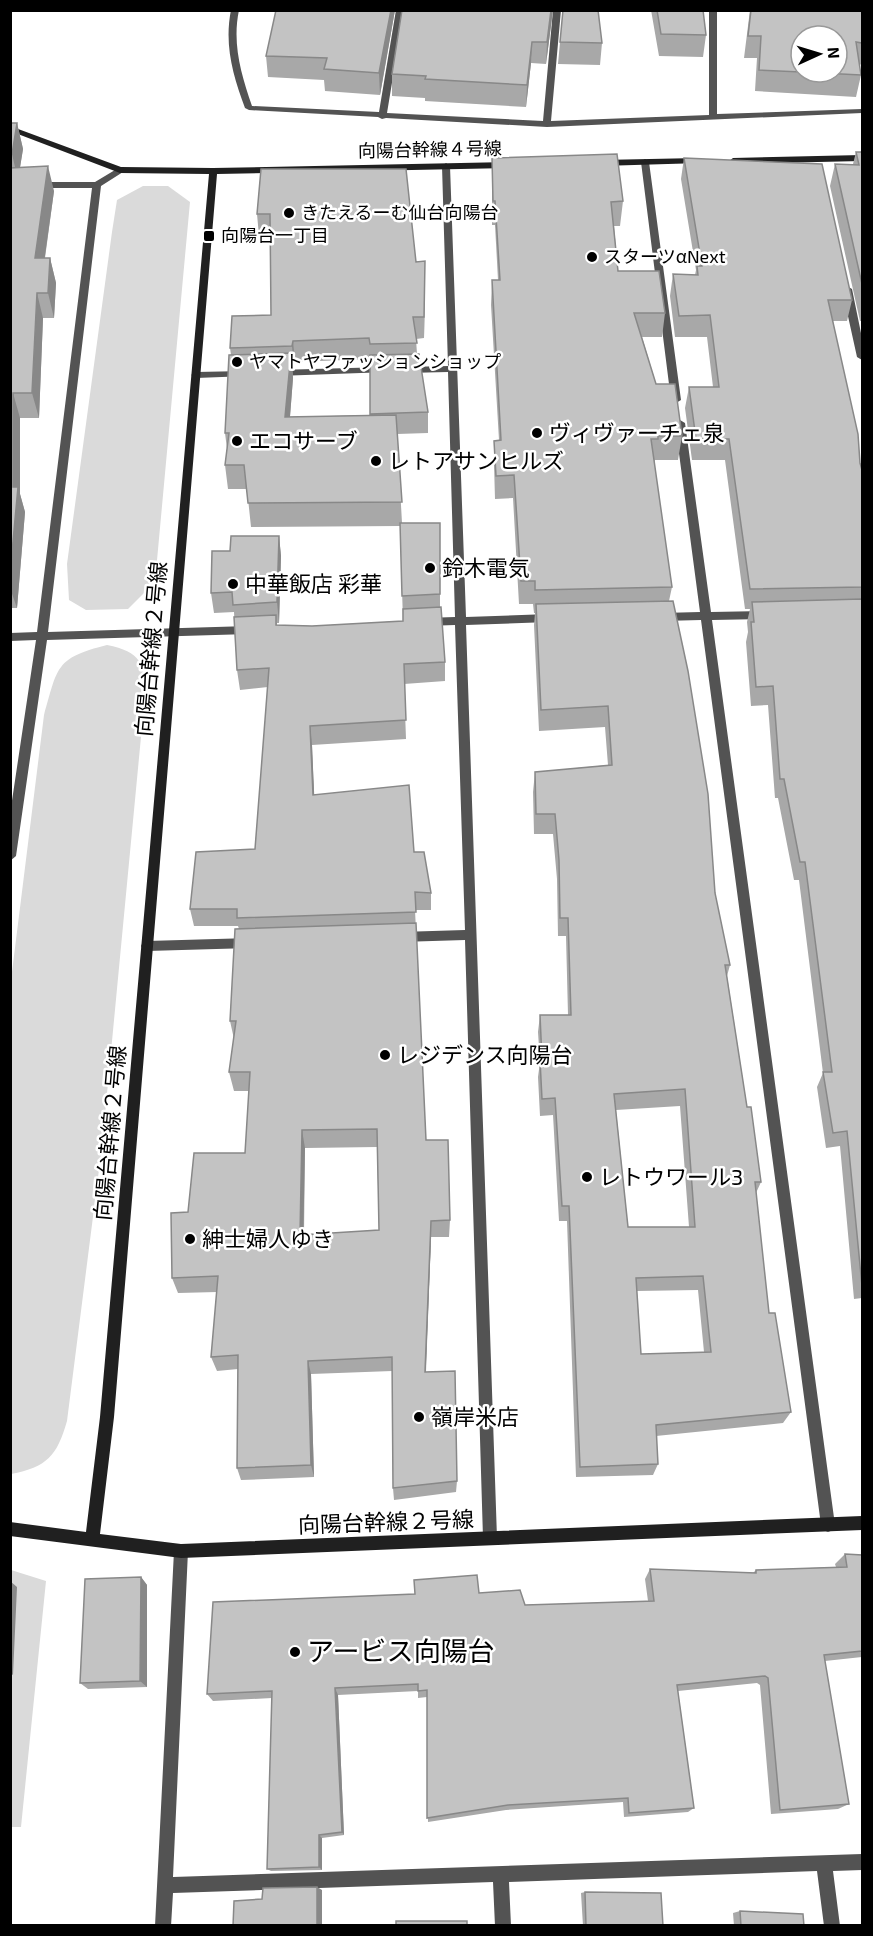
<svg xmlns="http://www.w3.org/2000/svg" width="873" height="1936" font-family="'Exo 2','Noto Sans JP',sans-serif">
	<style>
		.green { fill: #dadada }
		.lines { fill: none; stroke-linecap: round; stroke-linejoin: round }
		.street { fill: #535353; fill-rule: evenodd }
		.secondary { fill: #202020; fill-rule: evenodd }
		.wall { fill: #a8a8a8; fill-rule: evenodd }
		.shaded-wall { fill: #888 }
		.building { fill: #c3c3c3; stroke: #888; stroke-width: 1.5; fill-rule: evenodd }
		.poi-dot { fill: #000; stroke: #fff; stroke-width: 2 }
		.labels { text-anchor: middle; stroke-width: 5; stroke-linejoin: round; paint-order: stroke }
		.far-street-label { font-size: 18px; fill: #000; stroke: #fff }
		.far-poi-label { font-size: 18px; fill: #000; stroke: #fff; text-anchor: start }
		.poi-label { font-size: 22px; fill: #000; stroke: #fff; text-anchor: start }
		.street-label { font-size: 22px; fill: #000; stroke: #fff }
		.near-poi-label { font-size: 27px; fill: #000; stroke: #fff; text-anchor: start }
	</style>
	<rect width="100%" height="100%" fill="#fff"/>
	<!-- green -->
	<path class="green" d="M143,186h25l22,16 -35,380 -27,27 -42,1 -17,-10 -2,-36 45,-332 5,-32z
		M107,645c34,7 38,18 38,50l-43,451 -35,275c-10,35 -20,46 -56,53l-1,-486 34,-273c14,-48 11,-57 63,-70z
		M11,1570l35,11 -25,246h-10z"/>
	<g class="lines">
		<!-- street -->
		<path class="street" d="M231,10h8c-7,34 2,64 13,96l127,6 17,-102h8l-17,103 156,8 10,-111h8l-10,111 158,-6v-105h8v104l145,-5v4l-315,14 -161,-9 -4,1 -4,-2 -129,-7 -4,-2c-12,-32 -21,-63 -14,-98z
			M645,159l4,3 32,238 -5,3 -5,-3 -30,-238z
			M446,163l4,3 16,451 83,-3 5,4 -5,4 -83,3 31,913 -2,5 -5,2 -5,-2 -2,-5 -18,-598 -65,2 -4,-1 -2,-4 2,-4 4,-1 65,-2 -10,-305 -30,1 -5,-4 5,-4 30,-1 -7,-245 -42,1 -5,-3 5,-3 42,-1 -6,-200z
			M120,167l3,1v4l-22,14 -53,446 201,-6 5,4 -5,4 -202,6 -31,216 -6,5v-47l26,-174 -26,1v-8l27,-1 55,-444h-82v-6h85z
			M847,286l5,3 10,49v22l-5,-3 -15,-68z
			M386,367l5,3 -2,2 -112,4 -5,-3 5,-3z
			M245,371l3,1v4l-52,2 -5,-3 5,-3z
			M680,420l5,3 26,189 54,-1 5,4 -5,4 -53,1 123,905 -2,5 -5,2 -5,-2 -2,-5 -120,-905 -39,1 -5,-4 5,-4 38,-1 -25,-189z
			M251,938l4,1 2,4 -2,4 -4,1 -104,3 -4,-1 -2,-4 2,-4 4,-1z
			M181,1544l5,2 2,5 -15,326 689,-23v16l-29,1 7,55h-16l-7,-55 -308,11 2,44h-16l-2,-44 -320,11 -2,33h-16l19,-375 2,-5z"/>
		<!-- secondary -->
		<path class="secondary" d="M10,126l111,41 92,1 296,-6 4,3 -4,3 -292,6 -103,1243 -14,117 81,10 681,-28v14l-681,28 -171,-22v-14l76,10 14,-115 109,-1243 -89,-1 -110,-42z
			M862,155v6l-129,3 -4,-3 4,-3z
			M698,158l3,1v4l-100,3 -4,-3 4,-3z"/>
	</g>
	<!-- wall -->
	<path class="wall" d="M395,10l-15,85 -55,-4 -1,-11 -56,-3 -2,-21z
		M402,10h151l-7,54 -15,-1 -5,44 -101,-6v-3l-33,-2v-22z
		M651,10h52l3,25 -3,22 -44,-1z
		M750,10h112v55l-3,-1 2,11 -5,22 -101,-6 2,-33h-13z
		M560,42l42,1 -2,22 -42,-1z
		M10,123h7l6,26 -3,18 34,24 -9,67h5l6,25 -2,35h-11l-4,100h-19v76l5,18 -8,96h-7z
		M856,152h6v169h-2l-30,-135 5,-22h18z
		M492,158l131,43 -3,25h-6l4,45 47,42 -3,24h-20l14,47 26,52 -4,24h-23l-1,3 18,124 -3,14 46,292 15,72 -3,11 20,131 14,75 -5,11 13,120 22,99 -8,11 -127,13 2,28 -5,11 -77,2 -9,-256h-8l-6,-106 -13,1 -2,-39 2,-15 -2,-30 2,-17h28l-2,-79h-8l-1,-57 -4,-45h-19l-1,-42 2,-20 73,-7 -3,-38 -66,4 -5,-106 1,-12h-1l-1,-9h-14l-6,-106 -18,1 -1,-35v-23l5,-1 -8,-135 1,-25h6l-3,-55h-3zM680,1106l9,121h-61l-12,-117zM698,1290l6,62 -63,2 -4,-63z
		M684,158l168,142 -5,21h-14l27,142 2,7v828l-8,1 -14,-153 -14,2 -9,-61 6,-14 -24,-193h-5l-16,-82h-3l-7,-93 -17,1 -5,-64 2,-10 -1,-10 3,-13h-5l-20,-149h-33l-7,-52 4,-21h24l-6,-50h-32l-5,-41 3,-22 22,1 1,-5 -15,-91z
		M261,169l155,93 9,-1 -1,77 -8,1 1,15 11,58v21l-31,1 5,89h38v84l5,55v19l-41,3 2,55 -94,6 2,50 100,57 17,41v17h-16l11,230 24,80 -1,17h-18l-5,135 31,109 -1,11 -62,8 -1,-12 -1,-117 -81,3 3,103 -73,3 -4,-12 1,-99 -21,2 -6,-14 6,-65 -39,1 -6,-15 16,-66 57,-59 4,-62h-15l-5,-19 5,-33 -4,-18 9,-92 -1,-3h-44l-4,-17 65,-60 13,-162 -28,3 -3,-20 -3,-58 -20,1 -3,-20 19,-42 49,-15 2,20 -2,67h-2v2l35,1 91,-5 -3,-95 -149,1 -4,-38h-19l-3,-24 2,-16 -2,-16 6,-78 -1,-7 41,-33 -1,-79h-11l-2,-22zM370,359v56l-80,2 3,-39 -1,-11h2l1,-5zM377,1147l2,83 -75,5 1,-87z
		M845,1554l17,1v102l-37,4 24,143 -11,5 -67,5 -11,-129 -3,-2 -79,8 16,117 -6,4 -64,5 -1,-15 -117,8 -78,12 -1,-125 -9,1v-7l-80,4 6,140 -22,3v32l-51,1 -4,-2 5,-171 -59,3 -6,-7 272,-101 46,12 123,-4 -3,-22 5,-10 103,4 3,-3 80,-3 -1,-3z
		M141,1577l6,8v102l-59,2 -8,-6z
		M585,1892l78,34h-80l-2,-33z
		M740,1911l64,15h-70l-1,-13z"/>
	<!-- shaded-wall -->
	<path class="shaded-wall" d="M391,10h4l-15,85 -1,-22z
		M551,10h2l-7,54 1,-22z
		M532,42l-1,21 -5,44 1,-22z
		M17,123l6,26 -5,31 -6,-26z
		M48,166l6,25 -13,93 -6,-26z
		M50,258l6,25 -2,35 -6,-25z
		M425,261v22l-1,55v-21z
		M37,293l6,25 -4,100 -7,-25z
		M293,341l2,21 -1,5 -2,-21z
		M291,353l2,25 -5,63 -3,-24z
		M13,393l7,25v76l5,18 -8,96 -7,-20 3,-101z
		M279,536l2,20 -2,67 -2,-21z
		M310,726l2,19 3,68 -2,-18z
		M302,1130l3,18 -2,103 -3,-16z
		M431,1221v16l-6,149v-14z
		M308,1361l3,13 3,103 -3,-12z
		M141,1577l6,8v102l-7,-6z
		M10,1581l7,6 -4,88 -3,-2z
		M335,1688l3,7 6,140 -2,-3z
		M319,1835l3,3v32l-3,-3z
		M317,1887l5,3v36h-5z"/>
	<!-- building -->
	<path class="building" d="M276,10h115l-12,63 -55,-4 3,-11 -61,-2z
		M402,10h149l-4,32h-15l-5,43 -102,-6 1,-3 -34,-2z
		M563,10h35l4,33 -42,-1z
		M657,10h46l3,25 -45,-1z
		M751,10h111v33l-6,-1 5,33 -59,-3h35v-36h-36v36l-42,-2 2,-34h-13z
		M10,123h7l-5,31h-2z
		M856,152h6v132l-27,-120 24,1z
		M617,154l6,47 -12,1 7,69h41l6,42h-31l22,71h19l7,52h-24v3h-7l21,148 -137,3v-9h-14l-7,-106 -18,1 -2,-35 7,-1 -9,-160h8l-5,-79h-2l-1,-43z
		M684,158l138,6 30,136h-24l30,134 2,29 2,7v117l-112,2 -21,-150h-33l-7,-52h30l-9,-72 -31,1 -6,-42 25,1 -1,-9h5z
		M48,166l-13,92h15l-2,35h-11l-5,100h-19v94h5l-8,87v-406z
		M261,169h145l10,93 9,-1 -1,56h-11l4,26 -47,1 -1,-6 -76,3 -1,5 -62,2 2,-32 39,-1 -1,-101h-13z
		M291,353l-6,64 111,-2 6,87 -154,1 -4,-38h-19l4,-32h-4l4,-78z
		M419,354l9,58 -58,2v-59z
		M400,523h40v71l-38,2z
		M231,536h48l-2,66 -44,3 -1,-13 -21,1 1,-42h18z
		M862,599v687l-15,-155 -14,2 -10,-61h9l-27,-210h-5l-16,-83h-4l-7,-93 -17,1 -5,-65h3l-2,-20z
		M673,601l15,70 20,123 7,99 15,72h-5l22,142h4l10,75h-6l14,131h6l16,99 -135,13 2,39 -78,3 -11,-261h-7l-7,-108 -13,1 -2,-39h2l-2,-45h31l-3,-97h-8l-1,-58 -4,-46h-19l-1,-42 77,-7 -4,-59 -67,4 -5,-106zM685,1089l10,138h-67l-14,-133zM703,1276l8,76 -70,2 -5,-76z
		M441,607l4,55 -41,2 2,56 -96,6 3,69 96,-10 5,67h10l7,41 -16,-1 1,20 -179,6v-9h-47l6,-57 59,-3 14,-181 -32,2 -3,-53 42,-2v10l36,1 91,-5v-12z
		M416,923l10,217h22l2,80 -19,1 -6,151 30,-1 2,110 -64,7 -1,-131 -84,4 3,104 -74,3 1,-113 -27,2 7,-81 -46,2 -1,-65 17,-1 6,-59h51l5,-81h-21l7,-51h-6l5,-92zM377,1129l2,101 -79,5 2,-105z
		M845,1554l17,1v96l-38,4 25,149 -69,6 -12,-132 -3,-2 -88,9 17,123 -65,5 -1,-15 -120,7 -81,13v-128l-9,1v-7l-83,4 7,144 -23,3v32l-52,2 5,-178 -65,3 6,-92 202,-8 -1,-14 63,-5 2,18 41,-3 5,15 129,-4 -4,-32 106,4v-3l91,-3z
		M141,1577l-1,104 -60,2 5,-104z
		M317,1887v39h-84l1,-25 28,-2 1,-11z
		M585,1892l76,1 2,33h-77z
		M740,1911l63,3 1,12h-63z
		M396,1921h71v5h-71z"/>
	<!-- markers -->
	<g class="poi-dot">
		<circle cx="289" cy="213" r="6"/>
		<rect x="203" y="230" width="12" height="12" rx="3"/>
		<circle cx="592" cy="257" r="6"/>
		<circle cx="237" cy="362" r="6"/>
		<circle cx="537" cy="433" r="6"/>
		<circle cx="237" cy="441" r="6"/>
		<circle cx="376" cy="461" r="6"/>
		<circle cx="430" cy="568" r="6"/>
		<circle cx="233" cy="584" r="6"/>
		<circle cx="385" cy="1055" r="6"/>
		<circle cx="587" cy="1177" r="6"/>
		<circle cx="190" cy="1239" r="6"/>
		<circle cx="419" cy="1417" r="6"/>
		<circle cx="295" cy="1652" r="6"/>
	</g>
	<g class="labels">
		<!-- far-street labels -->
		<g class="far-street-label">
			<text transform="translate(430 150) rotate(-1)" y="6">向陽台幹線４号線</text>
		</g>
		<!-- far-poi labels -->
		<g class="far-poi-label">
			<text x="301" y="219">きたえるーむ仙台向陽台</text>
			<text x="221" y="242">向陽台一丁目</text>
			<text x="604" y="263">スターツαNext</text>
			<text x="249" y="368">ヤマトヤファッションショップ</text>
		</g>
		<!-- poi labels -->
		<g class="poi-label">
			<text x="549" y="441">ヴィヴァーチェ泉</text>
			<text x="249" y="449">エコサーブ</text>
			<text x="388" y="469">レトアサンヒルズ</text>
			<text x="442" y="576">鈴木電気</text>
			<text x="245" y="592">中華飯店 彩華</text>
			<text x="397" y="1063">レジデンス向陽台</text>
			<text x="599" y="1185">レトウワール3</text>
			<text x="202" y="1247">紳士婦人ゆき</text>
			<text x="431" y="1425">嶺岸米店</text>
		</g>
		<!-- street labels -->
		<g class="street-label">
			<text transform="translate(151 649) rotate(-85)" y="8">向陽台幹線２号線</text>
			<text transform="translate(110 1133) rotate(-85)" y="8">向陽台幹線２号線</text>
			<text transform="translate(386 1522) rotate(-2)" y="8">向陽台幹線２号線</text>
		</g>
		<!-- near-poi labels -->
		<g class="near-poi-label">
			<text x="307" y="1661">アービス向陽台</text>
		</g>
	</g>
	<!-- border -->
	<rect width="873" height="1936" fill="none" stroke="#000000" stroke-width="24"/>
	<!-- north arrow -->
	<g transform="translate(819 54) rotate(86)"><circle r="28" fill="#ffffff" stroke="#999999" stroke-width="1.5"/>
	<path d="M0-4.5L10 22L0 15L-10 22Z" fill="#000000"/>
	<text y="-9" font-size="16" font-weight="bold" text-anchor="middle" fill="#000000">N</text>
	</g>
</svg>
